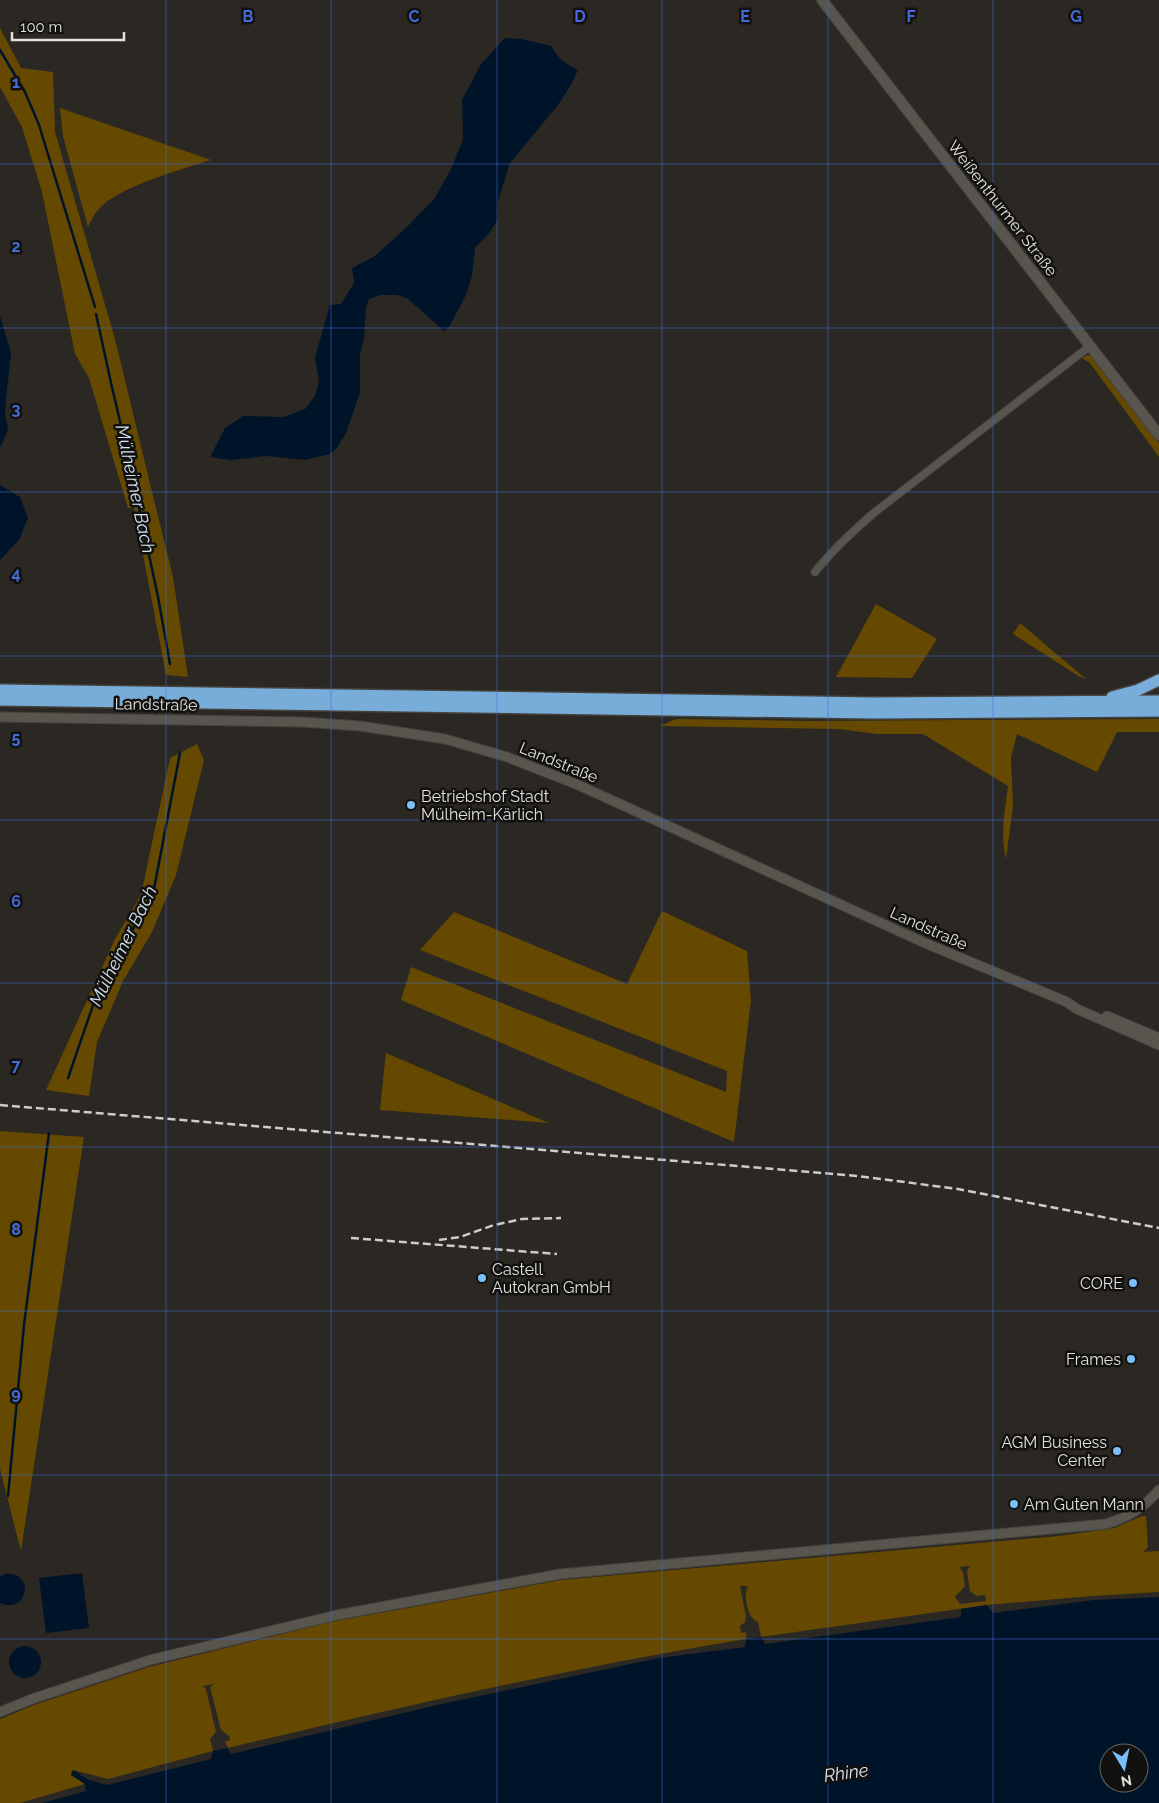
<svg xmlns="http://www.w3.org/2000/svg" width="1159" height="1803" font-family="Raleway,sans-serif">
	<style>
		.green { fill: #654900; fill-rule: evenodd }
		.water { fill: #001429; fill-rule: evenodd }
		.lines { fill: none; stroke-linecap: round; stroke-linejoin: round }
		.stream { stroke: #001429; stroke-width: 2.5 }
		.minor-casing { stroke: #45433e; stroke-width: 9 }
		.tertiary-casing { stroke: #45433e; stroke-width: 11 }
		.secondary-casing { stroke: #45433e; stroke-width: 12 }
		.trunk-casing { stroke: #45433e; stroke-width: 14 }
		.minor { stroke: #58554f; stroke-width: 7 }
		.tertiary { stroke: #58554f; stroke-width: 9 }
		.secondary { stroke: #58554f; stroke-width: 10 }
		.trunk { stroke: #78adda; stroke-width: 11 }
		.rail { stroke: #ceccc8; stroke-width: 2.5; stroke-dasharray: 8 4; stroke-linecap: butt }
		.grid { fill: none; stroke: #446bd9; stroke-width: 1; stroke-opacity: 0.55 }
		.poi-dot { fill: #7abff8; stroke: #12110f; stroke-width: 2 }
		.labels { text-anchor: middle; stroke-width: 5; stroke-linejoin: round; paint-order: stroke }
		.street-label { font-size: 16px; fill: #e2e0dd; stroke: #12110f }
		.poi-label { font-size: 16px; fill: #e2e0dd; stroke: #12110f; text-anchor: start }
		.water-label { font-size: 18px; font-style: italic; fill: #d6e5f3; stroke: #12110f }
		.grid-label { font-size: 16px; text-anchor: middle; font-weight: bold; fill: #446bd9; stroke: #12110f; stroke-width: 5; stroke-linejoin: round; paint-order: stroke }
	</style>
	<rect width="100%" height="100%" fill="#2b2823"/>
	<!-- green -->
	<path class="green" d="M0,28l21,40 32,4 2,60 60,207 39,161 19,77 15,100 -22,-2 -32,-168 -6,1 -39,-130 -14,-24 -33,-162 -20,-65 -22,-40z
		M60,108l151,52c-29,9 -94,27 -113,50 -4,4 -7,11 -10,17l-25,-91z
		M1087,355l6,1 66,87v14l-69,-94 -8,-5z
		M876,604l61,35 -25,39 -76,-1z
		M1020,623l66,56 -6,-2 -67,-43z
		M676,719l133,2 350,-2v13h-42l-20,40 -80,-38 -6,24 2,48 -7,53c-6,-23 -1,-50 2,-73l-85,-52h-46l-38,-5 -179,-3z
		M197,744l7,16 -28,115 -24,57 -29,49 -26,61 -8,54 -43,-6 69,-151 26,-44 29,-137z
		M662,911l85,40 4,49 -17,142 -333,-142 10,-33 315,125 1,-21 -307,-121 34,-38 173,72z
		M386,1052v1l163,70 -169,-13z
		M0,1131l84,6 -63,414 -21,-82z
		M1142,1516h4l2,31 -5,5 16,-1v41l-66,4 -106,9 -226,32 -3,-15c-11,-3 -15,-27 -10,-36h-8l6,30 -1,6 -5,4 1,7 5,-1v7c-175,29 -346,68 -518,109l-3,-6 5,-2 -1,-4 -8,-6 -11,-43 4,-3 -11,2 3,3 10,43 -6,7 3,12 -105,28 -35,-9 -2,5 14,9 -65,19h-20v-84l34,-14 115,-38 181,-45 231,-42 498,-44 55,-8zM970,1566l-3,5 3,20 7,5 8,-1 1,6 -26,3 -5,-7 10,-11 -2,-14 -4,-5z"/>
	<!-- water -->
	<path class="water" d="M505,38l16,1 31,7c5,12 14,18 26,24l-7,15 -13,20 -48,58 -12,38 -1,20 -7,11 -15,16 -3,28 -7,21 -16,30 -5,4 -37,-33 -10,-3h-17l-11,4 -3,9 -2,30 -4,16v39l-14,40 -9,15 -7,6 -25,6 -39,-4 -35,4 -21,-3 15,-29 18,-12 41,1 21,-8 10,-13 4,-14 -4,-25 15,-52 11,-1 13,-21 -2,-15 23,-12 31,-28 28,-29 16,-28 13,-31 -1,-40 19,-36z
		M0,316l11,37 -6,57 3,20 -8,18z
		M0,485l20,12 8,21 -9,22 -19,20z
		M82,1573l7,55 -43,5 -7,-55z
		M5,1574c31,-4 23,42 -5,29v-26z
		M1159,1597v206h-1117l44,-12 -1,-7 -14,-9 2,-5 16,10 18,5 104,-26 2,-8 15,-3 3,6 206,-49 222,-47 86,-11 1,-8 15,-2 4,7 196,-27v-8l26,-4 6,8 101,-13zM1109,1753h30v30h-30z
		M9 1662a16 16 0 1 1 32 0a16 16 0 1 1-32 0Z"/>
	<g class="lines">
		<!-- stream -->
		<path class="stream" d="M0,50l25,42 14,33 56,182
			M96,314l15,69 27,115 1,10 19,89 12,67
			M68,1078l31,-90 54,-94 27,-141
			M8,1496l16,-171 25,-192"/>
		<defs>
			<path id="minor" d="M815,572c18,-23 38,-41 60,-60l215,-166"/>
			<path id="tertiary" d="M0,717l303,5 57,4 85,13 62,18 69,27 349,159 142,59 10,7 82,36
				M1107,1016l52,22
				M0,1712l32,-13 118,-39 187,-45 223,-41 546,-50c22,-7 38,-16 53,-34"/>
			<path id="secondary" d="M822,0l337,435"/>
			<path id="trunk" d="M0,690l875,13 284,-2
				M1112,697l26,-7 21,-10
				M0,700l873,13 286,-2"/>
		</defs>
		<!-- minor casing -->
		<use href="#minor" class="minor-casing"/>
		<!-- tertiary casing -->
		<use href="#tertiary" class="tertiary-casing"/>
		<!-- secondary casing -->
		<use href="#secondary" class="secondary-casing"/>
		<!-- trunk casing -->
		<use href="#trunk" class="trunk-casing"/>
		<!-- minor -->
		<use href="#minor" class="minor"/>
		<!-- tertiary -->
		<use href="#tertiary" class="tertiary"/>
		<!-- secondary -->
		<use href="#secondary" class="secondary"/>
		<!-- trunk -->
		<use href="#trunk" class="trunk"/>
		<!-- rail -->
		<path class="rail" d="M0,1105l858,71 100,13 201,39
			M351,1238l206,16
			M439,1240l21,-3 34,-12 28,-6 39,-1"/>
	</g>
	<!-- grid -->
	<path class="grid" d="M166,0v1803M331,0v1803M497,0v1803M662,0v1803M828,0v1803M993,0v1803M0,164h1159M0,328h1159M0,492h1159M0,656h1159M0,820h1159M0,983h1159M0,1147h1159M0,1311h1159M0,1475h1159M0,1639h1159"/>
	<!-- markers -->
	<g class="poi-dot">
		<circle cx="411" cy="805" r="5"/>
		<circle cx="482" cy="1278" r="5"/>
		<circle cx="1133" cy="1283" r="5"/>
		<circle cx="1131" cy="1359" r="5"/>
		<circle cx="1117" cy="1451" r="5"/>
		<circle cx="1014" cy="1504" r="5"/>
	</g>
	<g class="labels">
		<!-- street labels -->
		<g class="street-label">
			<text transform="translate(1003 208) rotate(52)" y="6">Weißenthurmer Straße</text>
			<text transform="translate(156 704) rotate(1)" y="6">Landstraße</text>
			<text transform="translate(559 762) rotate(22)" y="6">Landstraße</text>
			<text transform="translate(929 928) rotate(24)" y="6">Landstraße</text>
		</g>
		<!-- poi labels -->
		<g class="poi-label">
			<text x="421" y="802">Betriebshof Stadt<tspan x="421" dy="18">Mülheim-Kärlich</tspan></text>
			<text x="492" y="1275">Castell<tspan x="492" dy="18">Autokran GmbH</tspan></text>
			<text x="1123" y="1289" text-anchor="end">CORE</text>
			<text x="1121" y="1365" text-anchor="end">Frames</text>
			<text x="1107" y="1448" text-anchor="end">AGM Business<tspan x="1107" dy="18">Center</tspan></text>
			<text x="1024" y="1510">Am Guten Mann</text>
		</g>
		<!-- water labels -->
		<g class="water-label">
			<text transform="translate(135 489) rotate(78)" y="6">Mülheimer Bach</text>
			<text transform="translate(123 946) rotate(-64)" y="6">Mülheimer Bach</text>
			<text transform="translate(846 1773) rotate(-8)" y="6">Rhine</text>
		</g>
	</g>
	<g class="grid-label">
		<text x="248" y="22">B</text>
		<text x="414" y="22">C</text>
		<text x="580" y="22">D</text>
		<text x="745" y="22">E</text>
		<text x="911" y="22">F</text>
		<text x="1076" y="22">G</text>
		<text x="16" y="88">1</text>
		<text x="16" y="252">2</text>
		<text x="16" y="415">3</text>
		<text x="16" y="579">4</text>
		<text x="16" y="743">5</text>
		<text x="16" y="907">6</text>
		<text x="16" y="1071">7</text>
		<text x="16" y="1235">8</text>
		<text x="16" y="1399">9</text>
	</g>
	<!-- north arrow -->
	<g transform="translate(1124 1768) rotate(170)"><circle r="24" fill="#12110f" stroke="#656461"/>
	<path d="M0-4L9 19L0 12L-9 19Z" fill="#7abff8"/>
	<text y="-8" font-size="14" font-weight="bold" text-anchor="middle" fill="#e2e0dd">N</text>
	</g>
	<!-- scale -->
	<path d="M12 32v8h112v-8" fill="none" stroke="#e2e0dd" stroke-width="2.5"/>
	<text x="20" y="32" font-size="15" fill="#e2e0dd" stroke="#12110f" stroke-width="4" paint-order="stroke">100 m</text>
</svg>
